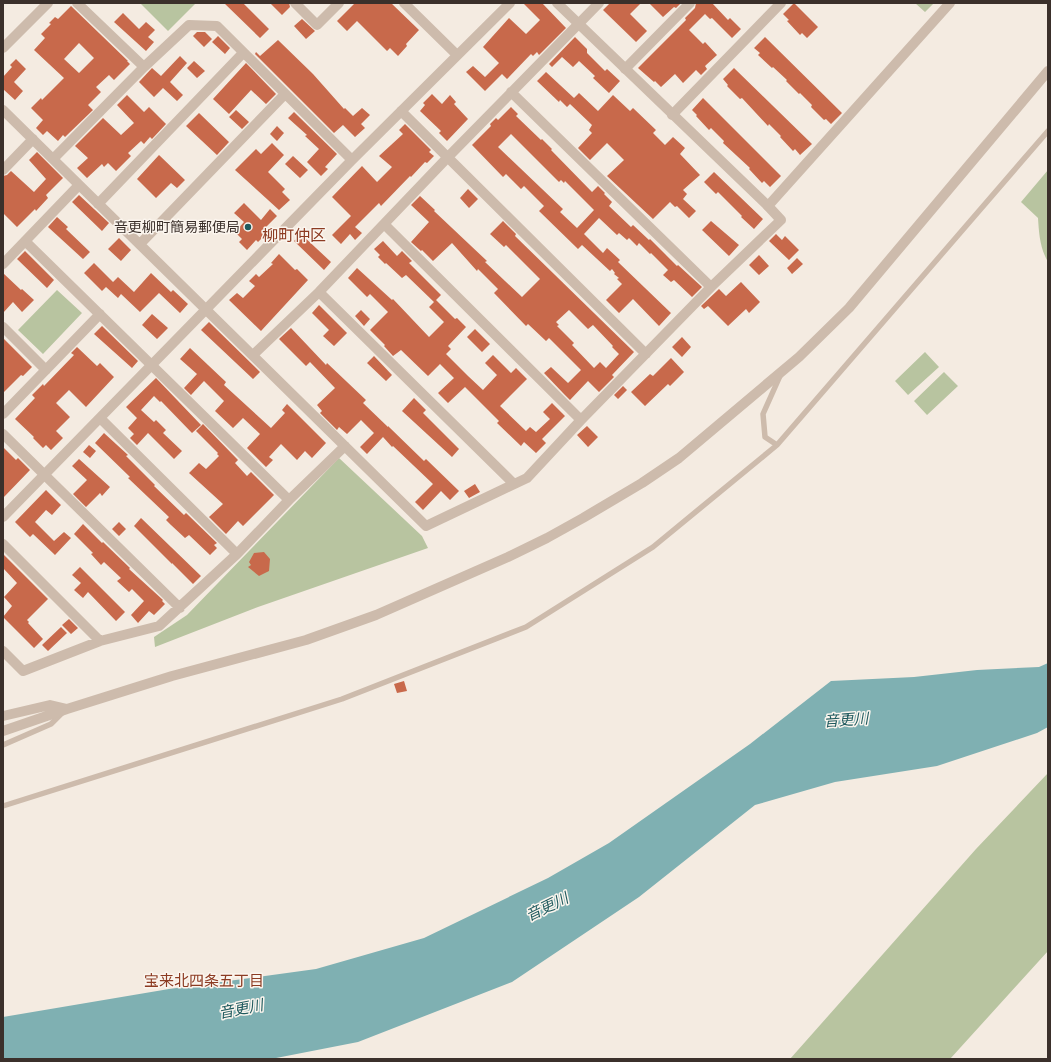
<svg xmlns="http://www.w3.org/2000/svg" width="1051" height="1062" font-family="'Noto Sans','Noto Sans JP',sans-serif">
	<style>
		.green { fill: #b8c4a0 }
		.water { fill: #7fb0b2 }
		.building { fill: #c8694b; fill-rule: evenodd }
		.lines { fill: none; stroke-linecap: round; stroke-linejoin: round }
		.service { stroke: #cdbbac; stroke-width: 5.5 }
		.minor { stroke: #cdbbac; stroke-width: 10 }
		.tertiary { stroke: #cdbbac; stroke-width: 10 }
		.poi-dot { fill: #1f5a5e; stroke: #fbf5ee; stroke-width: 1.5 }
		.labels { text-anchor: middle; stroke-width: 3; stroke-linejoin: round; paint-order: stroke }
		.poi-label { font-size: 14px; fill: #3b302b; stroke: #fbf5ee; text-anchor: end }
		.water-label { font-size: 15px; font-style: italic; fill: #1f5a5e; stroke: #fbf5ee }
		.neighbourhood-label { font-size: 15px; fill: #8c3b22; stroke: #fbf5ee }
		.quarter-label { font-size: 16px; fill: #8c3b22; stroke: #fbf5ee }
	</style>
	<rect width="100%" height="100%" fill="#f4ebe1"/>
	<!-- green -->
	<path class="green" d="M140,3h56l-28,28z
		M915,3h19l-9,9z
		M1048,170v92c-8,-14 -9,-28 -10,-44l-17,-16z
		M57,290l25,23 -39,41 -25,-24z
		M925,352l14,15 -31,28 -13,-14z
		M944,372l14,14 -31,29 -13,-14z
		M339,458l83,78 6,12 -170,59 -103,40 -1,-10 33,-22z
		M1048,773v178l-98,108h-160l186,-210z"/>
	<!-- water -->
	<path class="water" d="M1048,663v64l-11,6 -100,33 -102,16 -80,23 -116,92 -127,85 -154,60 -87,17h-268v-42l166,-28 147,-20 108,-31 124,-60 61,-35 141,-99 81,-63 83,-4 63,-7 62,-3z"/>
	<!-- building -->
	<path class="building" d="M224,3h19l26,26 -9,9z
		M270,3h19l1,4 -8,8z
		M355,3h36l28,27 -13,14 1,2 -9,10 -8,-8 -3,3 -30,-30 -10,10 -10,-10z
		M523,3h19l24,25 -27,27 -2,-3 -4,4 -2,-2 -24,25 -5,-5 -17,17 -19,-19 7,-6 12,11 14,-14 -16,-16 26,-29 17,16 14,-14z
		M610,3h31l-11,11 17,17 -11,11 -33,-32z
		M649,3h32l-5,5 -2,-1 -11,10z
		M696,3h16l16,17 2,-2 11,11 -9,9 -20,-20 -2,1 -5,-5 -16,16 14,14 2,-2 12,13 -12,11 2,3 -6,6 -5,-5 -13,13 -8,-9 -14,13 -6,-6 -1,1 -16,-14 48,-48 -1,-2 10,-10z
		M794,3l24,24 -11,11 -5,-5 -2,2 -13,-14 2,-1 -6,-6z
		M71,6l57,55h-1l3,3 -16,16 -5,-5 -13,12 5,5 -13,13 5,5 -28,27 -2,-2 -5,6 -11,-10 -4,4 -7,-7 7,-8 -12,-12 10,-10 1,2 22,-22 -30,-28 11,-12 -4,-4 10,-10 -2,-1 6,-6 3,2zM79,43l15,15 -15,15 -15,-14z
		M123,13l16,16 7,-7 9,8 -7,7 6,5 -8,9 -32,-29z
		M302,19l13,12 -9,8 -12,-13z
		M197,32h8l7,7 -8,8 -11,-11z
		M218,36l12,12 -5,6 -13,-12z
		M575,37l12,12v4l18,18 2,-2 13,12 -11,12 -16,-15 2,-2 -16,-15 -6,6 -11,-10 -10,10 -3,-3z
		M765,37l77,76 -11,11 -5,-5 -2,1 -13,-13 1,-2 -12,-12 -1,1 -13,-13 1,-1 -14,-13 -1,1 -14,-13 2,-2 -6,-5z
		M278,40l35,34 31,35 1,-1 8,8 9,-8 8,7 -9,9 4,4 -10,9 -12,-12 -9,8 -79,-79 1,-2 4,4z
		M180,56l7,7 -17,19 13,13 -6,6 -14,-13 -9,9 -15,-15 13,-14 9,8z
		M16,59l10,10 -12,13 9,9 -8,9 -12,-11v-12l9,-10 -2,-2z
		M194,61l11,10 -8,7 -10,-10z
		M246,63l30,31 -10,10 -15,-14 -22,24 -16,-15z
		M734,68l78,76 -12,11 -5,-6 -2,2 -13,-14 1,-1 -12,-12 -1,2 -26,-28 -2,1 -13,-13 1,-1 -5,-6z
		M546,72l28,26 5,-5 19,18 15,-16 17,16 3,-3 23,22 -3,3 12,12 8,-8 12,11 -5,6 20,21 -17,15 4,4 -4,5 13,12 -7,7 -12,-12 -2,1 -5,-5 -17,17 -46,-43 17,-16 -17,-17 -17,17 -12,-12 14,-15 -3,-3 3,-5 -22,-21 -3,3 -7,-7 -1,2 -22,-21z
		M432,94l10,10 8,-9 6,7 -2,2 14,15 -21,22 -8,-8 2,-2 -21,-20 5,-6 -2,-2z
		M127,95l17,17 5,-5 17,17 -14,15 -2,-2 -6,7 -3,-3 -13,12 3,3 -15,15 -8,-8 -4,4 -2,-3 -15,14 -10,-10 11,-10 -13,-12 28,-28 18,17 13,-12 -17,-18z
		M703,98l78,78 -11,11 -6,-6 -2,2 -13,-14 1,-1 -27,-25 1,-2 -13,-13 -2,2 -13,-14 1,-1 -5,-5z
		M511,107l7,7 -2,2 25,24 1,-1 10,10 -1,1 41,42 6,-6 7,7 -1,1 8,8 -3,4 22,21 2,-2 16,15 1,-1 27,27 1,-1 24,22 -10,10 -18,-17 -3,2 -8,-7 5,-5 -17,-17 -1,1 -11,-11 -2,3 -8,-8 -2,2 -8,-7 -2,2 -18,-17 -15,16 19,19 4,-5 13,12 -2,2 53,51 -12,13 -26,-27 -14,14 -13,-13 16,-16 -5,-5 2,-1 -5,-4 1,-1 -3,-4 -2,2 -28,-26 -4,4 -39,-38 5,-5 -20,-20 -3,3 -15,-15 -3,3 -31,-32 19,-19 -1,-2 6,-6 2,2zM511,134l48,48 2,-2 3,3 1,-2 29,29 -17,18 -17,-16 3,-3 -65,-62z
		M236,110l13,12 -7,7 -13,-12z
		M294,112l43,42 -12,13 3,2 -7,7 -14,-14 12,-13 -14,-13 2,-1 -19,-17z
		M199,113l30,29 -12,13 -31,-29z
		M405,124l26,26 -2,2 5,4 -7,7 -2,-1 -14,15 -1,-1 -29,30 -2,-3 -24,24 7,6 -7,7 -5,-6 -9,10 -9,-9 19,-19 -19,-19 30,-31 15,16 15,-15 -13,-11 24,-22 -4,-4z
		M277,126l7,7 -7,8 -7,-7z
		M272,143l12,12 -16,17 17,17 -3,3 8,8 -11,10 -44,-40 21,-21 5,5z
		M37,152l26,26 -17,17 2,3 -12,13 -1,-2 -18,18 -14,-14v-37l4,-1 4,-4 23,21 12,-13 -17,-19z
		M159,155l26,25 -8,8 -6,-5 -15,15 -19,-19z
		M293,156l15,14 -8,8 -15,-14z
		M714,172l49,47 -9,10 -13,-12 1,-1 -24,-24 -2,2 -12,-12z
		M468,189l10,10 -9,9 -9,-10z
		M79,195l30,28 -7,8 -30,-29z
		M420,196l15,14 -1,1 53,50 -2,1 37,35 18,-18 -34,-34 -2,2 -14,-13 13,-13 13,13 -1,2 119,116 -22,23 2,2 -15,15 -11,-11 -18,19 -7,-7 -19,-20 7,-6 17,16 13,-13 -32,-32 -3,3 -18,-17 -2,2 -32,-33 4,-4 -20,-20 -1,2 -25,-28 -19,18 -11,-11 -1,1 -10,-9 18,-20 -18,-17zM569,310l19,19 5,-4 20,21 -1,1 7,7 -13,14 -6,-6 -6,6 -22,-23 2,-2 -17,-17 2,-1 -3,-3z
		M244,203l17,17 9,-11 7,7 -11,11 3,4 -11,11 -2,-2 -9,10 -8,-8 3,-3 -7,-7 9,-10 -10,-9z
		M57,217l11,10 -2,2 24,23 -7,7 -35,-32z
		M711,221l28,24 -10,11 -27,-26z
		M301,234l30,28 -7,8 -30,-29z
		M776,234l6,6 3,-4 14,14 -10,10 -20,-19z
		M119,238l12,12 -10,11 -13,-12z
		M383,241l14,15 5,-5 10,10 -3,2 32,32 -5,5 19,19 2,-1 9,9 -18,19 3,3 -5,5 22,22 15,14 14,-15 -12,-12 8,-8 18,18 5,-5 11,11 -27,27 26,25 4,-4 6,5 14,-13 -7,-7 9,-9 13,13 -23,23 4,4 -10,10 -12,-11 -3,4 -24,-23 2,-2 -34,-34 -17,16 -10,-10 16,-15 -14,-14 -12,12 -27,-26 -8,6 -9,-10 1,-1 -15,-15 18,-18 -18,-18 -3,3 -19,-19 9,-10 35,32 1,-1 36,38 15,-15 -15,-15 5,-5 -28,-27 -4,3 -16,-15 -1,1 -7,-7 2,-2 -6,-6z
		M25,251l29,29 -7,8 -30,-29z
		M279,254l16,16 2,-1 11,11 -47,51 -32,-31 8,-7 6,5 12,-12 -6,-5 7,-7 3,3 14,-13 -2,-1z
		M759,255l10,11 -10,9 -10,-10z
		M797,258l6,6 -11,10 -5,-6z
		M94,263l19,19 5,-5 16,15 17,-19 20,19 2,-2 15,14 -8,9 -21,-20 -19,19 -19,-18 -3,4 -12,-11 -4,4 -18,-18z
		M3,273l18,17 1,-1 12,11 -12,12 -9,-10 -10,11z
		M741,282l19,20 -11,11 -3,-4 -18,17 -20,-20 -4,3 -3,-3 18,-17 7,7z
		M319,305l28,28 -13,13 -11,-10 6,-6 -17,-17z
		M361,310l9,9 -6,7 -9,-10z
		M152,314l16,14 -11,11 -15,-14z
		M209,322l51,50 -7,7 -52,-49z
		M102,326l36,35 -6,7 -38,-34z
		M291,328l35,37 1,-2 39,37 -3,3 25,24v-1l36,35 2,-2 33,32 -9,9 -9,-9 -18,19 -8,-8 18,-18 -40,-38 -1,1 -9,-10 -16,17 -7,-7 14,-14 -13,-13 -14,14 -8,-7 -2,3 -17,-17 2,-2 -5,-6 18,-17 -25,-26 -4,4 -27,-27z
		M475,329l15,15 -8,8 -15,-15z
		M682,337l9,10 -9,10 -10,-10z
		M3,338l29,29 -9,9 -2,-1 -18,18z
		M77,347l20,19 3,-3 14,14 -28,30 -17,-17 -13,13 14,14 -14,14 7,7 -12,12 -5,-5 -3,3 -10,-10 1,-1 -19,-18 20,-21 -3,-3 11,-11 1,2 30,-31 -3,-2z
		M190,348l36,34 -2,3 47,43 14,-15 -3,-3 5,-6 39,39 -14,15 -7,-7 -8,9 -16,-16 -12,13 4,3 -7,7 -19,-19 13,-14 -17,-16 -10,10 -18,-17 9,-10 -20,-20 -13,14 -7,-7 13,-14 -17,-15z
		M374,356l18,19 -6,6 -19,-18z
		M671,358l13,14 -14,14 -2,-2 -23,22 -14,-14 19,-18 3,2z
		M156,378l45,47 -9,8 -31,-32 -1,1 -6,-6 -13,14 13,12 2,-2 10,10 -3,3 19,18 -8,8 -26,-26 -11,12 -7,-7 4,-4 -6,-6 9,-10 -11,-11z
		M623,386l4,4 -9,9 -4,-4z
		M414,398l12,12 -3,3 36,36 -7,8 -50,-46z
		M203,424l35,36 -3,3 12,13 4,-4 23,23 -31,31 -5,-5 -12,13 -17,-17 14,-13 -34,-31 10,-10 7,6 13,-13 -2,-2 1,-1 -22,-22z
		M587,426l11,11 -10,10 -11,-12z
		M104,433l24,22 -2,1 29,29 -1,1 30,29 2,-2 31,30 -3,2 3,3 -7,7 -21,-20 -4,3 -14,-13 -5,-5 3,-3 -41,-39 2,-1 -35,-34z
		M89,445l7,6 -6,7 -7,-6z
		M3,447l13,13 2,-2 12,12 -27,28z
		M79,459l31,28 -8,9 -2,-3 -14,14 -13,-13 14,-14 -15,-14z
		M475,484l5,8 -11,6 -5,-7z
		M46,490l15,15 -9,10 -6,-5 -11,12 19,19 10,-9 7,6 -16,17 -22,-21 -3,3 -15,-15z
		M141,518l60,58 -8,8 -21,-21v1l-38,-38z
		M119,522l7,7 -7,7 -7,-7z
		M83,524l19,19 1,-1 27,26 -1,1 34,31 -1,1 3,3 -11,11 -5,-4 -11,12 -7,-8 13,-14 -12,-12 -3,3 -12,-11 4,-3 -17,-16 -3,3 -10,-11 2,-1 -19,-19z
		M264,552l6,7 -1,12 -10,5 -11,-9 3,-2 -2,-3 5,-9z
		M3,554l45,45 -21,21 2,2 -1,1 15,16 -9,9 -31,-31 9,-11 -8,-9 13,-14 -14,-15z
		M80,567l45,45 -9,9 -28,-29 -5,6 -9,-8 7,-7 -9,-8z
		M69,619l9,9 -7,6 -9,-9z
		M61,627l6,6 -19,18 -6,-6z
		M404,681l3,10 -10,2 -3,-9z"/>
	<g class="lines">
		<!-- service -->
		<path class="service" d="M780,376l-17,38 2,23 12,8 271,-314
			M3,745l48,-21 11,-11
			M3,806l339,-107 184,-72 127,-80 124,-102"/>
		<!-- minor -->
		<path class="minor" d="M77,3l67,64
			M295,3l22,22 22,-22
			M404,3l53,52
			M3,48l45,-45
			M625,69l65,-66
			M511,92l200,195
			M3,110l423,416 101,-48 54,-58 130,-133 70,-67 -13,-14 182,-203
			M401,111l245,243
			M672,115l109,-112
			M53,159l91,-92 45,-42 28,1 135,134
			M3,170l30,-31
			M98,204l145,-151
			M384,224l197,196
			M25,241l264,259
			M140,244l145,-150
			M3,264l76,-79
			M319,292l195,192
			M3,327l43,43
			M253,355l66,-63 129,-135 151,-154
			M3,414l97,-100
			M100,418l137,136
			M3,434l177,174
			M3,517l349,-357 158,-157
			M3,544l97,97
			M3,651l20,20 77,-30 59,-15 78,-72 52,-54 56,-54
			M3,716l47,-11 17,4
			M3,731l64,-22 105,-33 134,-36 70,-25 132,-58 39,-19 36,-20 59,-35 37,-25 120,-101 50,-49 199,-237"/>
		<!-- tertiary -->
		<path class="tertiary" d="M557,3l211,203"/>
	</g>
	<!-- markers -->
	<circle class="poi-dot" cx="248" cy="227" r="4"/>
	<g class="labels">
		<!-- poi labels -->
		<g class="poi-label">
			<text x="240" y="232">音更柳町簡易郵便局</text>
		</g>
		<!-- water labels -->
		<g class="water-label">
			<text transform="translate(846 720) rotate(-4)" y="5">音更川</text>
			<text transform="translate(547 907) rotate(-26)" y="5">音更川</text>
			<text transform="translate(241 1009) rotate(-11)" y="5">音更川</text>
		</g>
		<!-- neighbourhood labels -->
		<g class="neighbourhood-label">
			<text x="204" y="986">宝来北四条五丁目</text>
		</g>
		<!-- quarter labels -->
		<g class="quarter-label">
			<text x="294" y="241">柳町仲区</text>
		</g>
	</g>
	<!-- border -->
	<rect width="1051" height="1062" fill="none" stroke="#3b302b" stroke-width="8"/>
</svg>
